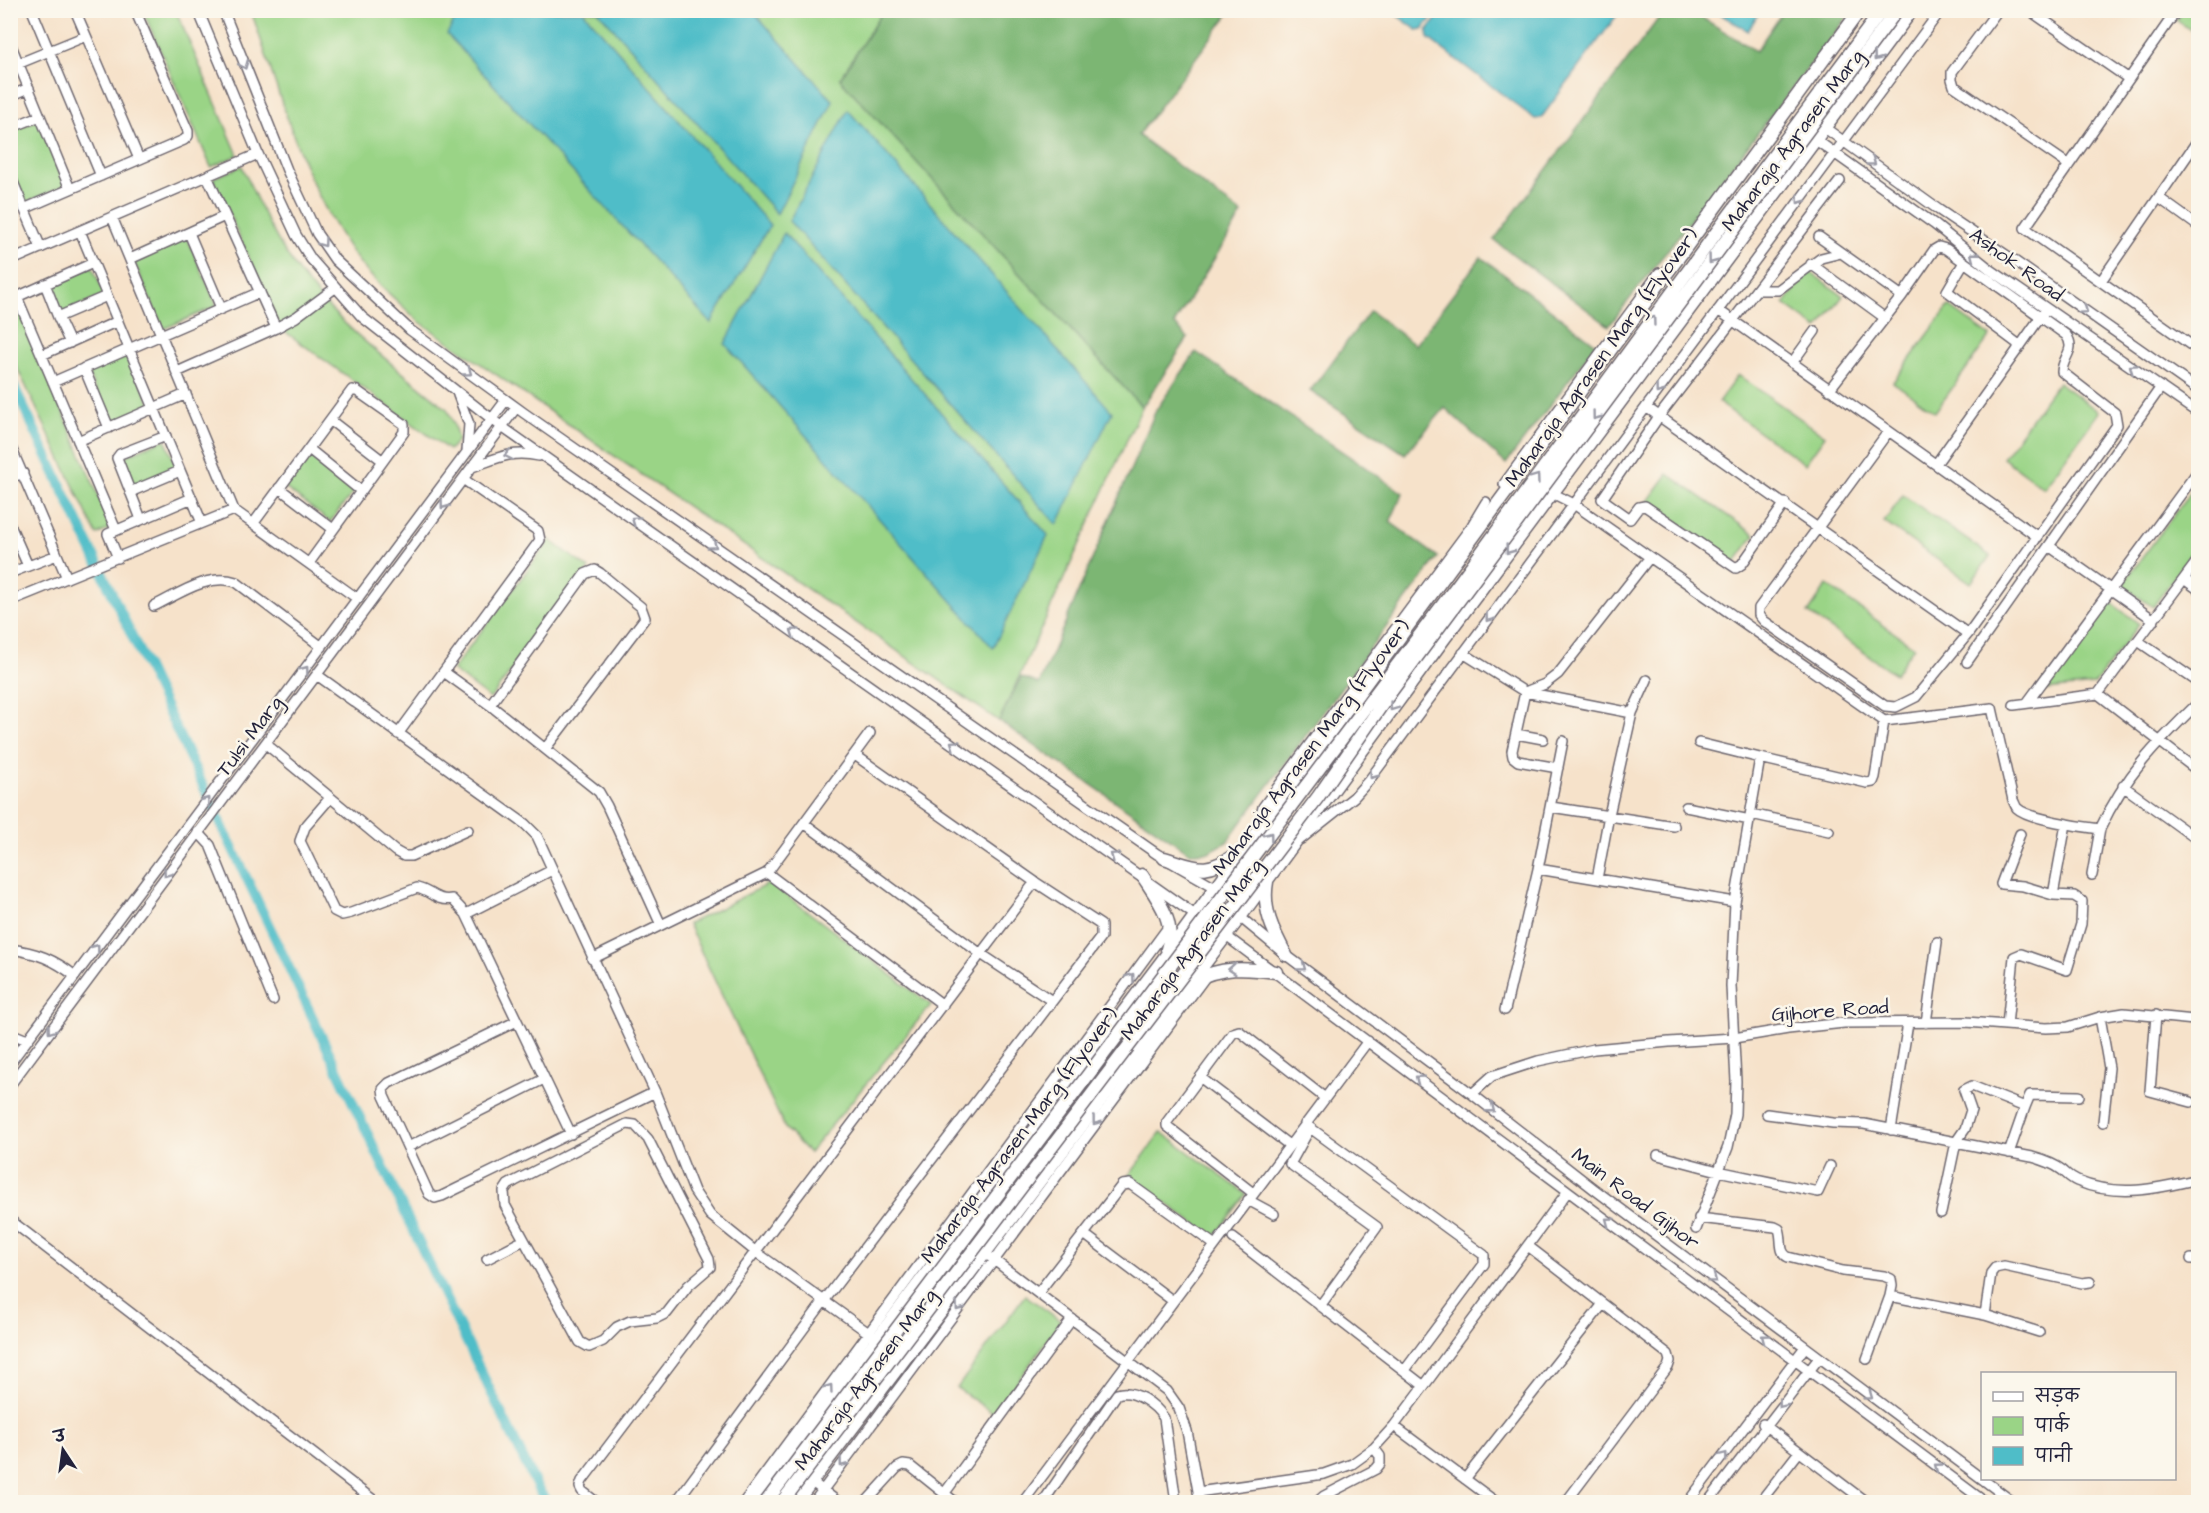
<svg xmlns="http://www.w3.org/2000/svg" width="2209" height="1513" font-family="'Architects Daughter','Playpen Sans Deva',sans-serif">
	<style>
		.green { fill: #9ad486; stroke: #5e7b60; stroke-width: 1.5 }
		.forest { fill: #7bb673; stroke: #4e6c57; stroke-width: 1.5 }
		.water { fill: #4fbdc8; stroke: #387082; stroke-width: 1.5 }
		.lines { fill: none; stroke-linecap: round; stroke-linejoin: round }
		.canal { stroke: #4fbdc8; stroke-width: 10 }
		.minor-casing { stroke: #6c656d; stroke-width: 12 }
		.major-casing { stroke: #6c656d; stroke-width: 15 }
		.minor { stroke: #fff; stroke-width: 9 }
		.major { stroke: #fff; stroke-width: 12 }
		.major-bridge-casing { stroke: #6c656d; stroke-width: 15; stroke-linecap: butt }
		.major-bridge { stroke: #fff; stroke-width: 12 }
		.oneway { stroke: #9c9ca7 }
		.labels { text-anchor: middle; stroke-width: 5; stroke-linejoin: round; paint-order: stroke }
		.street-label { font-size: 20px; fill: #22223b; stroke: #fbf7ec }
	</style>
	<rect width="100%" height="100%" fill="#fbf7ec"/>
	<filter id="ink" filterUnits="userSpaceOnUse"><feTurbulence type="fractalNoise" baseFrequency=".0167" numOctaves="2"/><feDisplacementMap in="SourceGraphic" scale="12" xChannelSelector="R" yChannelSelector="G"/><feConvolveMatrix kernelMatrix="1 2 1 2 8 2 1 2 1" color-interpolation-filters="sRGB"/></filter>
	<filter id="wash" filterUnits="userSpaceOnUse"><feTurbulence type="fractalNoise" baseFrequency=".008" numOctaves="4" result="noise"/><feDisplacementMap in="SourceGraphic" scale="24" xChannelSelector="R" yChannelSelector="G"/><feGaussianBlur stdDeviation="1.35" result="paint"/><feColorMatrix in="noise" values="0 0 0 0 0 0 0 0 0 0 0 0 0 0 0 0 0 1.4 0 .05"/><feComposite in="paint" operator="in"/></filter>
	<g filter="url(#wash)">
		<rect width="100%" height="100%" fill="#f6e2ca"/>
		<!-- green -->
		<path class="green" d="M2183,10l15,1v24l-22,-15z
			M143,11h33l62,144 -27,12z
			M251,11h632l-43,68 302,328 -143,314 -582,-401c-19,-19 -42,-37 -58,-58 -56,-74 -78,-166 -108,-251z
			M38,120l28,65 -41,18 -14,-35 -1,-37z
			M242,166c18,42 38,85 68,120 38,47 91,84 137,123l7,15 4,16 -9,10 -169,-122 -67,-150z
			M187,237l30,69 -54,23 -30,-69z
			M92,266l13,29 -45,19 -13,-29z
			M1809,271l34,25 -25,33 -34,-25z
			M16,301l96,227 -15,7 -86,-180v-52z
			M1949,306l41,30 -55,76 -42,-30z
			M127,351l25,56 -42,17 -24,-55z
			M1738,375l87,61 -20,28 -87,-62z
			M2058,382l41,30 -55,76 -41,-30z
			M165,439l13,31 -47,20 -13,-31z
			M309,455l46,35 -25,32 -46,-35z
			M1668,474l87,61 -20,28 -87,-62z
			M2198,482v62l-45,63 -31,-22z
			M1903,495l87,61 -19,27 -87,-61z
			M550,540l39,29 -99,130 -38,-29z
			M1827,585l87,62 -19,27 -87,-61z
			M2109,601l30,23 -45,61 -49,5z
			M770,883l161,122 -122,148 -24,-25 -97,-204z
			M1161,1132l85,62 -32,44 -85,-62z
			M1025,1295l36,26 -67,93 -37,-26z"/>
		<!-- forest -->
		<path class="forest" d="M883,11h348l-93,124 104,79 -68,110 14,14 -46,69 -302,-328z
			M1664,11h27l65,40 27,-40h69l-243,315 -115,-86z
			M1481,257l115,87 -90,120 -61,-56 -40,46 -95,-63 60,-80 45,34z
			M1196,352l207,141 -13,29 48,35 -211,285 -18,10 -19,1 -191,-132 22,-44 18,7 117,-274z"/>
		<!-- water -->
		<path class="water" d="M1443,10h177v1l-79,107 -6,1 -107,-81 -1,-7z
			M460,11h123l187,214 -59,98 -264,-289z
			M598,11h155l80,90 -56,113z
			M1391,11h46l-14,18 -6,1z
			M1715,11h45l-12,20z
			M848,110l264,302 -55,113 -268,-304z
			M784,233l264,302 -55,113 -268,-304z"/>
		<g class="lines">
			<!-- canal -->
			<path class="canal" d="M10,378l432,913 96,198 9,13"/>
		</g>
	</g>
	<g filter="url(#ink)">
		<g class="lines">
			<defs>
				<path id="minor" d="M32,10l69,166
					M75,10l64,149
					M198,10l60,144 38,81 15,24 51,58 140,110 693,488
					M223,10l64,160 30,64 18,26 75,70 114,83 633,441 58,33
					M1998,10l-46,62v7l2,7 115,79
					M2029,10l100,69
					M2177,10l-152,218 173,122
					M10,43l60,146
					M10,67l76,-31
					M10,96l19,-8
					M10,128l30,-12
					M1825,128l114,82 67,45 192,135
					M1816,140l118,84 57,46 207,143
					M10,175l31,73
					M2159,198l39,28
					M24,209l160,-69 4,-4v-5l-53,-121
					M112,217l122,293 124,89
					M80,231l122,292
					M189,233l32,75
					M1819,237l83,59
					M130,259l95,-43
					M10,261l248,-107
					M1811,264l74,54
					M2101,281l97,-141
					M45,284l13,33 49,-21
					M1756,290h22l43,-32 20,-5
					M17,297l99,233
					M10,300l83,-37
					M1718,310l320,227
					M58,317l12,26
					M276,328l20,-11 39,-29
					M2018,349l26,-37
					M42,355l76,-34
					M1792,363l23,-32
					M84,368l25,60
					M177,372l99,-44 -69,-152
					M53,382l207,-90
					M1829,390l73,-94 32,-46 5,-3 7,2 120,86c11,15 -4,22 -4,37l53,41 2,12 -149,209 -52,63 -20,10 -11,-1 -121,-85 -5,-6v-7l129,-176
					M458,395l11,29 -2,27
					M1646,407l322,227
					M330,420l53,41
					M78,441l108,-47
					M10,445l57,133
					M309,449l52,42
					M1936,464l82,-115v-5l-71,-53 17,-29
					M472,467c26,-9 39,-17 67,-11
					M10,478l13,-5
					M1504,484l155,-211
					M279,488l54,41
					M130,492l50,-21
					M1552,493l22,11 310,217 108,-13 21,92c1,2 3,7 4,8 11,11 66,19 83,21 26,-55 56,-85 98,-126
					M1785,503l-43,61 -6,4 -91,-62 -6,1 -9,12 -28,-20 58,-84 180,-234
					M141,519l-24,-61 3,-4 46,-18
					M253,524l99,-134 5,1 47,33v8l-95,131
					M10,525l18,41
					M2049,546l105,74
					M118,558l-10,-24 84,-36
					M10,573l47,-18
					M2184,579l14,10
					M10,601l224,-91
					M154,606c25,-12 53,-33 82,-24l86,65
					M2138,641l60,41
					M1463,653l62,39 107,21
					M1967,662l194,-275
					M444,672l46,33 109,87 8,14 54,119
					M317,675l208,149 12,12 118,256 39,99 16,24 46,37 121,87
					M2098,694l100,77
					M2027,703l171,-232
					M490,705l95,-131 10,-4 5,3 41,34 4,11 -100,131
					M2014,705l84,-11 100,-134
					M398,734l142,-194 -2,-9 -75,-52
					M1516,734l27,5
					M1563,741l-25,128 197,33 -4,84 5,95 -1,33 -7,33 -32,82
					M1699,743l61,15
					M266,744l129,107 9,5h7l57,-26
					M1558,768l-40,-7 -5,-4 -1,-6 13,-59 20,-8 13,-10 92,-117
					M2123,786l75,54
					M330,798l-25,29 -5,14 34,70 8,4 9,-2 66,-25c14,3 20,14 35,11l14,15
					M1551,807l123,19
					M1686,807l64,13
					M1751,814l78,17
					M804,823l177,131 71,47
					M1259,827l4,-20 208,-280 15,-25
					M198,832l12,13 63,155
					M2020,834l-19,50 22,2 30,9 13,-71
					M1301,839l53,-42 16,-18 571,-769
					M552,870l-86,44 105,220
					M767,873l176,132
					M2092,875l8,-46
					M1597,879l12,-64 23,-102 15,-33
					M1735,902l25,-144 107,25 6,-1 2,-5 9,-56
					M1240,917l46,38 186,139 122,95 419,313
					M1226,936l759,566
					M10,949c26,3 45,11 65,27
					M592,959l175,-86 103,-140
					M1505,1010l33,-141
					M2156,1015l-6,76 41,11
					M2100,1017l9,51 -6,54
					M517,1021l-128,62 -6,6 1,7 45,98 6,4 7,-2 213,-104
					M1926,1023l11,-81
					M2007,1025l7,-68 7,-3 46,16 14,-46 1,-23 -8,-5 -21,-1
					M10,1033l17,7
					M10,1063l496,-663
					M1201,1078l88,67
					M10,1085l506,-677
					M1472,1094l20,-18 46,-15 56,-12 75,-7 65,-4 54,-9 56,-6 122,-1 80,6 22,-1 32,-10 24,-4 70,7 4,4
					M1767,1114l66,9 31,1 168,33c11,3 21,6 30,13 5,4 8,8 15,11 40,17 80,8 121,-2
					M627,1124l8,1 13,14 61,120 1,8 -22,19 -21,27 -10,5 -27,3 -13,6 -14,14 -14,6 -9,-5 -75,-137 -1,-14 4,-6 7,-4z
					M1305,1124l179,131v9l-79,106
					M1310,1128l-20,36 87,63 -57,79
					M1891,1130l17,-107
					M408,1147l136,-68
					M2009,1153l16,-46
					M1658,1155l60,16 100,21 12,-26
					M1253,1193l-86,-67v-4l66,-89 6,-2 86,67
					M1248,1200l26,14
					M1941,1213l15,-71 9,-13 6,-19 -7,-20 8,-4 53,21 5,-12 49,1
					M1699,1218l76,9 4,2c4,10 -1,23 9,28l55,14 41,5 7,3 1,7 -2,10 95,19 54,17
					M10,1220l366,282
					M1084,1234l89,67
					M1233,1238l191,148
					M1528,1246l140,108 2,7 -2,6 -102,135
					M990,1257l177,134 12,17 8,23 13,71
					M487,1259l37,-19
					M2191,1259h7
					M1038,1293l84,-108 8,-1 85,61
					M1985,1315l6,-42 4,-5 9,-2 78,17 8,-1
					M1867,1359l23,-63
					M1763,1424l103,78
					M1394,1426l102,76
					M1465,1479l138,-175
					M812,1482l26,20
					M1198,1492l126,-18 28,-10 22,-16 20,-22 30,-40 144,-195
					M944,1494l128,-175
					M596,1502l-14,-11 -2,-4 2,-6 453,-599
					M676,1502l148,-201 277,-364v-12l-66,-43 -180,-127
					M744,1502l425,-576
					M814,1502l392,-526
					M866,1502l31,-34 6,-3 7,1 45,36
					M1023,1502l345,-461
					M1043,1502l74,-108c16,-6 38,10 47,24l12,84
					M1317,1502l7,-6 52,-27 4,-5v-8l-6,-8
					M1688,1502l117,-155
					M1708,1502l111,-144
					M1760,1502l39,-50"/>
				<path id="major" d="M1164,858c34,10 40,17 71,-3
					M1142,875c14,22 35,47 25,74
					M1267,882c-5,27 6,49 19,73
					M1193,981c28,-15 53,-13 83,-9
					M754,1502l408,-541 698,-951
					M796,1502l444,-585 203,-277 469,-630"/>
			</defs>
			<!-- minor casing -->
			<use href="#minor" class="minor-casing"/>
			<!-- major casing -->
			<use href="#major" class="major-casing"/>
			<!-- minor -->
			<use href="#minor" class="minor"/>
			<!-- major -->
			<use href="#major" class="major"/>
			<defs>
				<path id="major-bridge" d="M766,1502l693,-919 257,-350 166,-223
					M782,1502l536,-705 72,-104 507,-683"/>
			</defs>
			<!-- major-bridge casing -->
			<use href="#major-bridge" class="major-bridge-casing"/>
			<!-- major-bridge -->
			<use href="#major-bridge" class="major-bridge"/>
		</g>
		<!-- one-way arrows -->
		<defs><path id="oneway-chevron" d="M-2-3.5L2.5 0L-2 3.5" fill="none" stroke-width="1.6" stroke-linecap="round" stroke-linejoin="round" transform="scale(1.5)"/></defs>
		<g class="oneway">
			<use href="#oneway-chevron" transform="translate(1877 57) rotate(127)"/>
			<use href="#oneway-chevron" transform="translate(244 65) rotate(68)"/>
			<use href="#oneway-chevron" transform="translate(1872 162) rotate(36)"/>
			<use href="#oneway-chevron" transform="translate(1800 200) rotate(127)"/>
			<use href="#oneway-chevron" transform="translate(323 243) rotate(54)"/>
			<use href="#oneway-chevron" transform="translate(1974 256) rotate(-142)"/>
			<use href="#oneway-chevron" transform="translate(1712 260) rotate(127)"/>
			<use href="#oneway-chevron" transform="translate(2084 310) rotate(35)"/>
			<use href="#oneway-chevron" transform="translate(1652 320) rotate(-54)"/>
			<use href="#oneway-chevron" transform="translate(2133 368) rotate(-145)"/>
			<use href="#oneway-chevron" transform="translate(468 372) rotate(36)"/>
			<use href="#oneway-chevron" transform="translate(1659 390) rotate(127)"/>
			<use href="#oneway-chevron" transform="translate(1596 416) rotate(127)"/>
			<use href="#oneway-chevron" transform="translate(508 455) rotate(168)"/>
			<use href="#oneway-chevron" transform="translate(1536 478) rotate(-54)"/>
			<use href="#oneway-chevron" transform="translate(444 505) rotate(127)"/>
			<use href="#oneway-chevron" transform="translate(635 520) rotate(-145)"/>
			<use href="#oneway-chevron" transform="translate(713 545) rotate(35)"/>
			<use href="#oneway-chevron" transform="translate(1509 550) rotate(127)"/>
			<use href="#oneway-chevron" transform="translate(1489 618) rotate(127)"/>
			<use href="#oneway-chevron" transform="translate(794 632) rotate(-145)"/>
			<use href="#oneway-chevron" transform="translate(305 670) rotate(-53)"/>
			<use href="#oneway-chevron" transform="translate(1393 707) rotate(126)"/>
			<use href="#oneway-chevron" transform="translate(954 744) rotate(-145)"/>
			<use href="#oneway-chevron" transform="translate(1373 775) rotate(127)"/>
			<use href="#oneway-chevron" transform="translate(206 801) rotate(-53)"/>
			<use href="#oneway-chevron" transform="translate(1269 836) rotate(-53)"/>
			<use href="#oneway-chevron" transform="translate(1114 856) rotate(-145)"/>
			<use href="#oneway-chevron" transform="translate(167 873) rotate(126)"/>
			<use href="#oneway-chevron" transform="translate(96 948) rotate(-53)"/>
			<use href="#oneway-chevron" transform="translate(1302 967) rotate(37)"/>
			<use href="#oneway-chevron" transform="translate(1232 969) rotate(175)"/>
			<use href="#oneway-chevron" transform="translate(1131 977) rotate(-54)"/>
			<use href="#oneway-chevron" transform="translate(51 1030) rotate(126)"/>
			<use href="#oneway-chevron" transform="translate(1419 1079) rotate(-143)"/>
			<use href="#oneway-chevron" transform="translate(1491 1109) rotate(38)"/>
			<use href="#oneway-chevron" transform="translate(1096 1121) rotate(127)"/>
			<use href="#oneway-chevron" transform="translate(1609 1221) rotate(-143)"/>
			<use href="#oneway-chevron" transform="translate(1713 1279) rotate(37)"/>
			<use href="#oneway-chevron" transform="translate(959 1307) rotate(127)"/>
			<use href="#oneway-chevron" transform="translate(1765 1338) rotate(-143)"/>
			<use href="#oneway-chevron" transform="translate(829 1388) rotate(-54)"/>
			<use href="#oneway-chevron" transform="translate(1869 1396) rotate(36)"/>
			<use href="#oneway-chevron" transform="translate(1782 1404) rotate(128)"/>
			<use href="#oneway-chevron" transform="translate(1724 1456) rotate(-52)"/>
			<use href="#oneway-chevron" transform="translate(843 1463) rotate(127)"/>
			<use href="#oneway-chevron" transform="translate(1938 1467) rotate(-143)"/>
		</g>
	</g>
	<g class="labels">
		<!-- street labels -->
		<g class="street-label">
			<text transform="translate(1792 140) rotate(-53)" y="7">Maharaja Agrasen Marg</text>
			<text transform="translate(2017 264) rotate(36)" y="7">Ashok Road</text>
			<text transform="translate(1601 357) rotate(-54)" y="7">Maharaja Agrasen Marg (Flyover)</text>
			<text transform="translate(249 736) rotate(-53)" y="7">Tulsi Marg</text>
			<text transform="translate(1311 747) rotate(-53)" y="7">Maharaja Agrasen Marg (Flyover)</text>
			<text transform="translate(1191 949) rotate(-53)" y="7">Maharaja Agrasen Marg</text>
			<text transform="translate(1830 1010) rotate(-4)" y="7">Gijhore Road</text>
			<text transform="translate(1019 1135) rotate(-53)" y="7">Maharaja Agrasen Marg (Flyover)</text>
			<text transform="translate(1636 1198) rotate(37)" y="7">Main Road Gijhor</text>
			<text transform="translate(865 1379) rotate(-53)" y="7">Maharaja Agrasen Marg</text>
		</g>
	</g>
	<!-- margin -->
	<rect width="2209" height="1513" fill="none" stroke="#fbf7ec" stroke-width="36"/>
	<!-- legend -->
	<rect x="1981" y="1372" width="195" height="108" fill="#fbf7ec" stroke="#a4a2a5" stroke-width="1.5"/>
	<rect x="1993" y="1392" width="30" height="9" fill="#ffffff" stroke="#a4a2a5" stroke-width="1.5"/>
	<text x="2035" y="1402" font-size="18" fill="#22223b">सड़क</text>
	<rect x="1993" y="1417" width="30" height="18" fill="#9ad486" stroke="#a4a2a5" stroke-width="1.5"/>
	<text x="2035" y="1432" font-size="18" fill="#22223b">पार्क</text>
	<rect x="1993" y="1447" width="30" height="18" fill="#4fbdc8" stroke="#a4a2a5" stroke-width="1.5"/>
	<text x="2035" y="1462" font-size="18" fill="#22223b">पानी</text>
	<!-- north arrow -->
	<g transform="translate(63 1450) rotate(347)" stroke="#fbf7ec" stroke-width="4.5" paint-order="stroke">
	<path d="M0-4.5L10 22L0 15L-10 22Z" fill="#22223b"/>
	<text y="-9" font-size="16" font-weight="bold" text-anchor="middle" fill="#22223b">उ</text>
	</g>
</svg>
